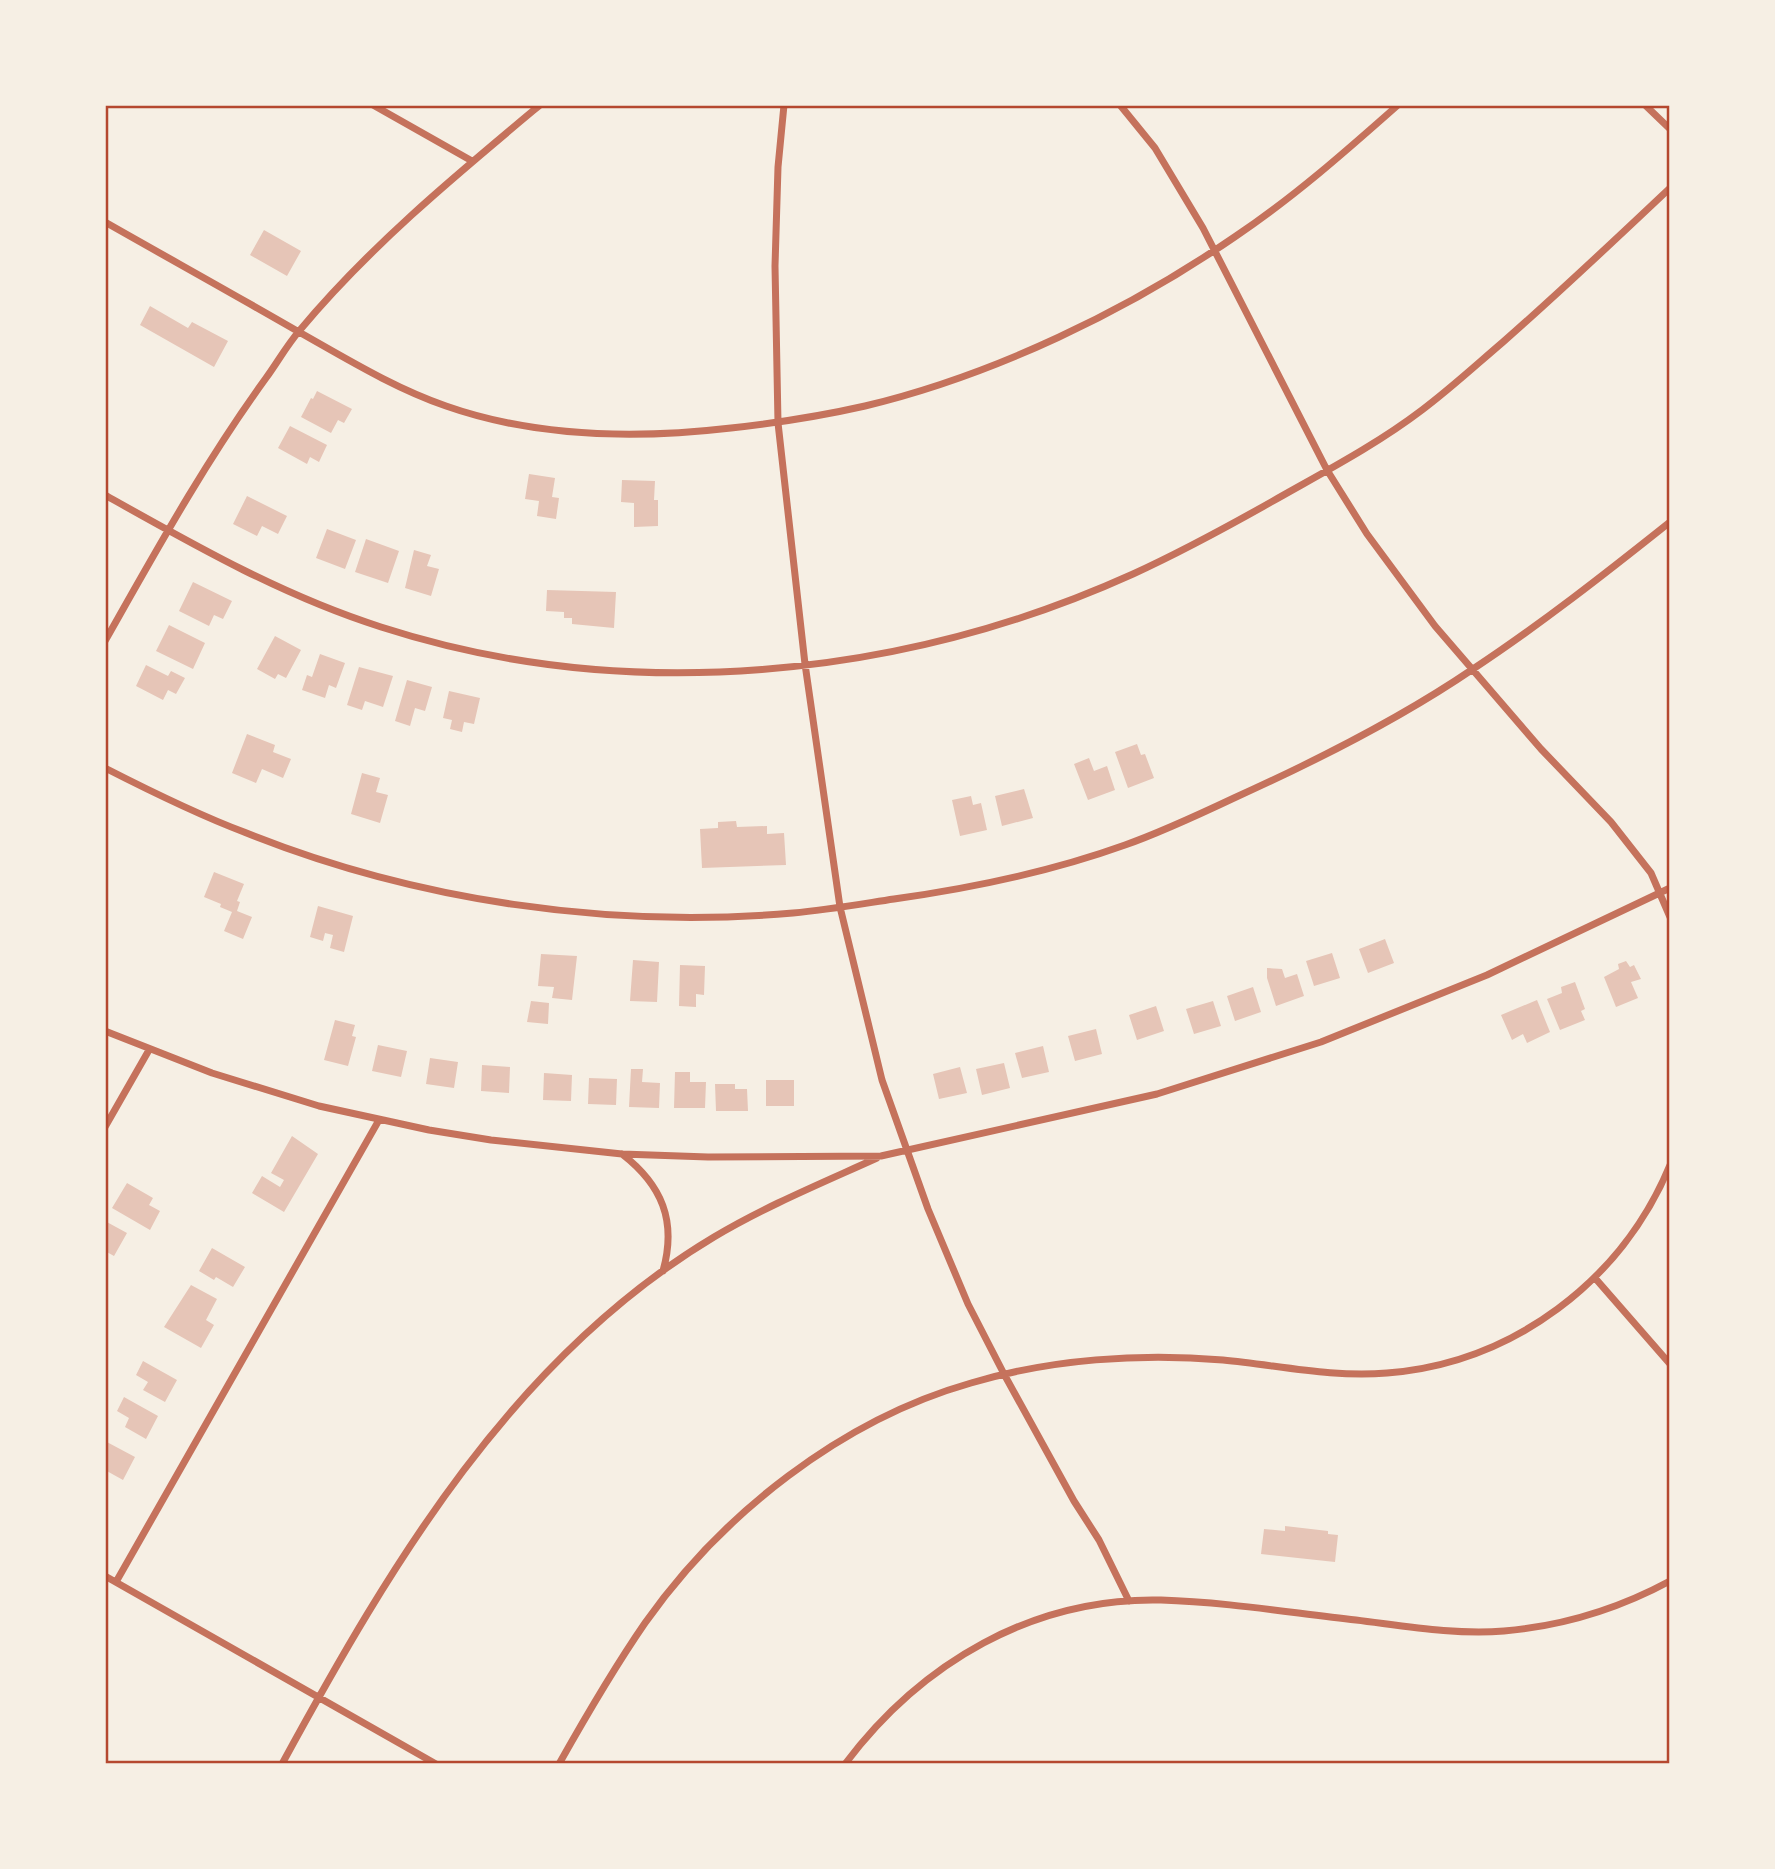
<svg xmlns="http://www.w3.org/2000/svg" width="1775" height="1869" font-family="'Asap Condensed',sans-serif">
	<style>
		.building { fill: #e6c5b7 }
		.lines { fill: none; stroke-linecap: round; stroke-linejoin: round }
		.minor { stroke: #c5725c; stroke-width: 7 }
		.neatline { fill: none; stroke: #b5482f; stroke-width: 2.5 }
	</style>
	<rect width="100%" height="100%" fill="#f6efe4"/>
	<!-- building -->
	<path class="building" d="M264,230l37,21 -14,25 -37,-21z
		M150,306l38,22 4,-6 36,19 -14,26 -74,-42z
		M317,391l35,18 -8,14 -6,-3 -7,13 -30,-16 10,-19 2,1z
		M290,426l37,19 -8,17 -9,-5 -3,7 -29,-16z
		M529,474l26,4 -3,19 7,1 -3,21 -19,-3 2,-15 -14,-2z
		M622,480l33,1 -1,19h4v26l-24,1v-24l-13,-1z
		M247,496l40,20 -9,18 -16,-8 -5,10 -24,-12z
		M327,529l29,11 -11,29 -29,-11z
		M366,539l33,12 -11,32 -33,-11z
		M414,550l17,5 -4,11 12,3 -8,27 -26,-8z
		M193,582l39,19 -9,18 -9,-4 -5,11 -30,-15z
		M547,590l69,2 -2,36 -42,-4v-6h-8v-6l-18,-1z
		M169,625l36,18 -12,26 -37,-18z
		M275,636l26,14 -15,28 -8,-4 -3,5 -18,-10z
		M320,654l25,9 -9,25 -7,-3 -4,13 -23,-8 5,-15 5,2z
		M146,665l22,11 3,-5 14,7 -9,16 -8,-4 -5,10 -27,-14z
		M359,667l34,9 -10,31 -18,-6 -3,9 -15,-5z
		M407,680l25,7 -7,24 -10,-3 -5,18 -15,-5z
		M449,691l31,7 -6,26 -10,-2 -2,10 -12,-3 2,-9 -9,-2z
		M247,734l28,11 -2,7 18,7 -8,19 -21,-9 -6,14 -24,-10z
		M1137,744l4,11 4,-1 9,24 -26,10 -13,-36z
		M1089,758l5,13 13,-5 8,24 -27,10 -14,-36z
		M362,773l18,5 -4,14 12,3 -8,28 -29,-9z
		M1024,789l9,29 -31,8 -7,-30z
		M971,796l2,9 8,-2 6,27 -27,6 -8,-36z
		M736,821l1,6 30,-1v8l17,-1 2,32 -84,3 -2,-39 18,-1v-6z
		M214,872l30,12 -7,17 3,1 -3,9 15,6 -9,22 -19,-8 8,-19 -12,-5 1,-3 -17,-7z
		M318,906l35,10 -9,36 -14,-4 3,-13 -8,-2 -2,8 -13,-4z
		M1385,939l9,24 -26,10 -9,-24z
		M1332,953l8,25 -26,8 -8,-25z
		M541,954l36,2 -5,44 -20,-2 2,-11 -16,-1z
		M633,960l26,2 -2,40 -27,-1z
		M1626,961l4,6 4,-2 7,14 -10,3 7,16 -22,9 -12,-30 15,-8 -1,-5z
		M680,965l25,1 -1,29 -8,-1v13l-17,-1z
		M1267,968l15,1 3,9 12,-4 7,22 -28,10 -9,-28z
		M1575,982l10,27 -4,2 4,9 -25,10 -13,-31 15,-6 -1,-6z
		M1253,987l8,25 -26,9 -8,-25z
		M1537,1000l13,32 -23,11 -4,-9 -11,6 -11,-25z
		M531,1001l18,2 -1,21 -21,-2z
		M1213,1001l8,25 -27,8 -8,-25z
		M1156,1006l8,25 -27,9 -8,-25z
		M335,1020l20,5 -3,11 4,1 -8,29 -24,-6z
		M1096,1029l6,25 -27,7 -7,-25z
		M378,1045l29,6 -6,26 -29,-6z
		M1043,1046l6,26 -27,6 -7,-25z
		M430,1058l28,4 -4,26 -28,-4z
		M1004,1063l6,25 -28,7 -6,-26z
		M482,1065l28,2 -1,26 -28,-2z
		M960,1067l7,26 -28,6 -6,-25z
		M631,1069h12l-1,13 18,1 -1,25 -30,-1z
		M675,1072h15v10h16l-1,26h-31z
		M544,1073l28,2 -1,26 -28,-1z
		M589,1078l28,1 -1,26 -28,-1z
		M766,1080h28v26h-28z
		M715,1084h20v5h12l1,22h-32z
		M292,1136l26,18 -34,58 -32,-19 10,-17 18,11 4,-7 -13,-7z
		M127,1183l26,15 -4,7 11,6 -10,19 -38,-22z
		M105,1221l22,12 -13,23 -9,-5z
		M212,1248l33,19 -12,20 -17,-10 -2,3 -15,-9z
		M191,1285l26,14 -11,21 8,5 -13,23 -37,-21z
		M143,1361l34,19 -12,22 -22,-12 5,-8 -12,-7z
		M124,1397l34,19 -12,23 -21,-12 4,-9 -12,-7z
		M105,1441l30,16 -12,23 -18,-10z
		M1285,1526l43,5v3l10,1 -3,27 -74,-8 3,-25 21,2z"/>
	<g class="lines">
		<!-- minor -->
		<path class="minor" d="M373,105l99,56
			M784,105l-6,62 -3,99 3,157 27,241 35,243 42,173 46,129 40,95 36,70 70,127 25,39 30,61
			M1120,105l35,43 48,80 124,242 40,64 68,92 106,123 70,73 40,51 19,44
			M1645,105l25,24
			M105,222c65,37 130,73 194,110 48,27 95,56 147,74 91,32 191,33 285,22 45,-5 90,-12 134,-22 129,-31 262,-95 371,-170 58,-39 110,-85 162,-131
			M105,495c89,50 178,101 276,132 245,79 520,52 752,-53 48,-22 94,-47 140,-73 51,-29 103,-56 149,-91 28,-21 54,-45 81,-68 57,-50 112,-102 167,-154
			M105,641c51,-90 100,-179 161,-263 11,-15 21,-33 34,-48 70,-84 156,-155 240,-225
			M105,768c45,23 91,46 139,64 171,69 365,97 549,81 34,-3 68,-9 101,-14 79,-11 156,-27 231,-54 37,-13 73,-30 109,-47 82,-37 164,-78 239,-129 68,-45 133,-96 197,-147
			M105,1031l107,42 107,33 110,24 62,10 131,14 86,3 173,-1 276,-62 164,-52 166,-67 183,-87
			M105,1127l44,-77
			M622,1154c40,31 55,67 41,117
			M1595,1278l75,86
			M105,1576l331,188
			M116,1582l263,-462
			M282,1764c109,-200 231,-407 432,-527 52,-31 108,-54 163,-79
			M559,1764c27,-48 55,-96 86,-141 77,-109 196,-203 326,-240 80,-24 169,-30 252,-23 54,5 110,18 164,13 126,-10 235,-92 283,-208
			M845,1764c76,-101 188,-167 316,-164 65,2 131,13 195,20 49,6 99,15 148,11 59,-5 114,-22 166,-50"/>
	</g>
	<!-- border -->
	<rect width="1775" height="1869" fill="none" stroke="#f6efe4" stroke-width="214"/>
	<rect x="107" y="107" width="1561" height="1655" class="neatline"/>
</svg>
